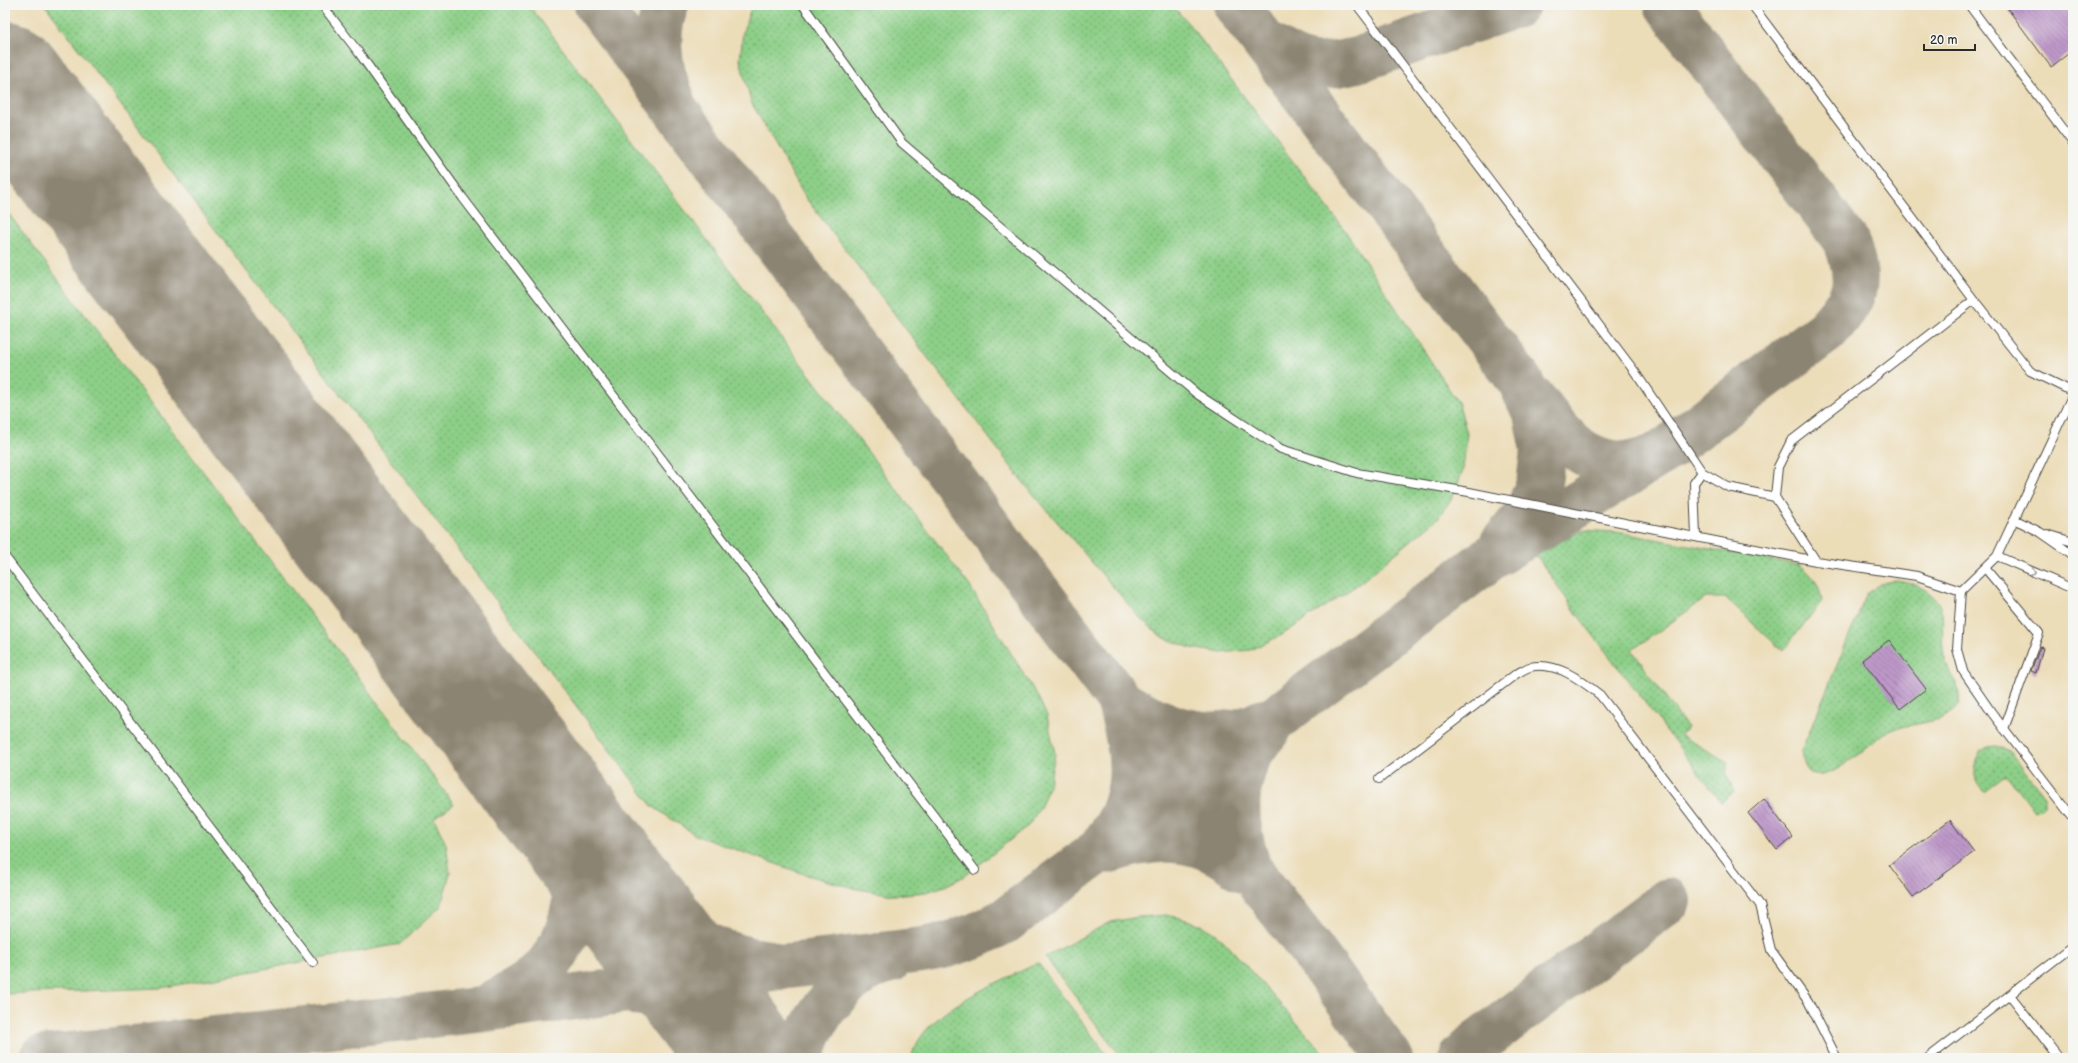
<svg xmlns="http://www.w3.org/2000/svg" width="2078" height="1063" font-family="'Balsamiq Sans',sans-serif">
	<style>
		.grass { fill: url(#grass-dots); stroke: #5c7d5a }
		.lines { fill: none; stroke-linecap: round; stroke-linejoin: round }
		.taxiway { stroke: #8c8472; stroke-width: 46 }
		.runway { stroke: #8c8472; stroke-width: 116 }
		.building { fill: url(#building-back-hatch) }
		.service-casing { stroke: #484640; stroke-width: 10 }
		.service { stroke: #fff; stroke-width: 8 }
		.oneway { stroke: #a0a0a0 }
	</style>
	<defs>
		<pattern id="grass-dots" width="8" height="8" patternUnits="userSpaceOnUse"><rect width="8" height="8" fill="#8dcf88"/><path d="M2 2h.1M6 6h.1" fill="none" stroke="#73a86f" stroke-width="1.8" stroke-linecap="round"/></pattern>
		<pattern id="building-back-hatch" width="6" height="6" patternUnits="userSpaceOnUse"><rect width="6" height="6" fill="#bd98c9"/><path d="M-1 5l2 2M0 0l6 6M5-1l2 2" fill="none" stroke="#9a7ca3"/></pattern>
	</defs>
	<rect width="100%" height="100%" fill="#f6f6f2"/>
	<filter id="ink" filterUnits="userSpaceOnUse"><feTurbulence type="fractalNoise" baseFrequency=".025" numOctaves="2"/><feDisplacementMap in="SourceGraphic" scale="8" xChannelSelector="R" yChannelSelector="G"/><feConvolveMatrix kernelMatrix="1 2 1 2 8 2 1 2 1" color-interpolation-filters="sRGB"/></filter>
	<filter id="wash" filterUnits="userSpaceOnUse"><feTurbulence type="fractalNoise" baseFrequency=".012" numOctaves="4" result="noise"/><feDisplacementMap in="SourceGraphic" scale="16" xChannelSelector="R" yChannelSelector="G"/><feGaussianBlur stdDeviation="0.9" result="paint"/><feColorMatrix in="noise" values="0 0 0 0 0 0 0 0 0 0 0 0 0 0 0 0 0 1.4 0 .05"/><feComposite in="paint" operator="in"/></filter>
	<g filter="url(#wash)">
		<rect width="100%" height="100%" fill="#ecddb9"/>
		<!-- grass -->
		<path class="grass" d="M45,5h484l440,580 69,112 9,19 8,38 -6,31 -8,21 -12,19 -64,51 -20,10 -19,6 -32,3 -37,-6 -50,-14 -110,-39 -45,-30z
			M752,5h420l21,24 151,200 115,175 8,30 -4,36 -10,27 -16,22 -77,64 -78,52 -32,15 -28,3 -31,-5 -29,-11 -23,-20 -117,-136 -217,-284 -54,-95 -11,-42 3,-29z
			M5,209l449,595 -20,14 12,26 4,29 -9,33 -41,38 -239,44 -156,6z
			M1582,530l34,2 184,33c13,10 20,20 22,36l-39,50 -58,-53h-19l-74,52 55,77 -6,9 47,26 -2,12 8,18 -13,10 -144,-188 -41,-59z
			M1895,580c18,1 43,12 47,33 2,16 -2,33 4,49 5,19 15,19 13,43 -17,22 -51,16 -75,28 -20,15 -80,77 -82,16l65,-156 13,-9z
			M1997,746l12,5 35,44v11l-3,3 -7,2 -28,-37 -22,17c-14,-14 -9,-22 -4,-40l8,-4z
			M1166,915c25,5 38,9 58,26l104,117h-206l-77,-101 65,-35 29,-5z
			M1038,963l71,95h-198c12,-48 87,-75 127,-95z"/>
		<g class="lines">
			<!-- taxiway -->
			<path class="taxiway" d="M597,5l522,695 197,256 74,102
				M666,5c-11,27 -8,64 5,91
				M1236,5l284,376 16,34 7,35 -4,34 -14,33 -23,27
				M1265,43c37,24 49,27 92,17l160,-55
				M1534,400c26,32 43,62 89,64 9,1 21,-4 30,-6
				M1127,705c41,26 90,42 136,17
				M1105,842c35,-42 30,-85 16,-135
				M1106,851c53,-17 93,-18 137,19
				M1247,862c-15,-45 -15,-94 20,-131
				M615,886c44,36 96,71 155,77
				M638,993c31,5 56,19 84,34
				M493,1003c12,-6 25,-12 37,-21 34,-25 51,-75 45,-116 -2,-19 -10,-38 -17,-55
				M42,1058l436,-48 210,-28 84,-14 150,-18 25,-5 30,-10 28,-14 485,-363 179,-110 157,-117c31,-34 36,-47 20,-90l-179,-236
				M801,1058l9,-27 14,-23 21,-23 24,-18 21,-7
				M1462,1058l16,-15 190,-142"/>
			<!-- runway -->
			<path class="runway" d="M5,79l740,979"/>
		</g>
		<g id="blocks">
			<!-- building -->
			<path class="building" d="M2005,5h68v45l-22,17z
				M1889,640l37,49 -26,20 -38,-49z
				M2040,647l3,1 -7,25 -5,-2z
				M1764,799l29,38 -16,13 -29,-37z
				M1950,820l24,32 -61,45 -24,-32z"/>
		</g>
	</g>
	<g filter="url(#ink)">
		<use href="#blocks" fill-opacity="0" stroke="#484640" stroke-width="1"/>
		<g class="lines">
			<defs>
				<path id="service" d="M322,5l37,48 104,145 512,672
					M803,5l99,138 295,251 84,55 76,24 112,19 347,69 101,15 44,15
					M1357,5l278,367 67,100 26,15 47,10 41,64
					M1752,5l222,295
					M1969,5l104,138
					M2073,394l-76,162 -36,35 -4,58 6,22 29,42 81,105
					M1775,497l3,-30 13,-26 183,-141 56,71 43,21
					M2014,519l26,13 33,23
					M2047,534l26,8
					M1696,536l-2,-53 8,-11
					M1997,556l76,33
					M5,557l308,406
					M1985,568l54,65 -35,96
					M1379,779l137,-105c4,-2 10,-6 14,-7 26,-6 51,13 70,28l160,210 11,45 37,51 29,57
					M2010,995l49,63
					M1928,1058l145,-112"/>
			</defs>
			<!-- service casing -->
			<use href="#service" class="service-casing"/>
			<!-- service -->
			<use href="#service" class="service"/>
		</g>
		<!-- one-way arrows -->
		<defs><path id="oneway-chevron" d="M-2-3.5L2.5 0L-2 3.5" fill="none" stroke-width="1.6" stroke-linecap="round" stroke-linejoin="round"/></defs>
		<use class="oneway" href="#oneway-chevron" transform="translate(2033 572) rotate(23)"/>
	</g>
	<!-- margin -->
	<rect width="2078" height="1063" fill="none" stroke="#f6f6f2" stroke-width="20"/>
	<!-- scale -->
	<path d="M1924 44v6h51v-6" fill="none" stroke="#2b2b2b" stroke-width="2"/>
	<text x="1930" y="44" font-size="12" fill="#2b2b2b" stroke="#f6f6f2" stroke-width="3" paint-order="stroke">20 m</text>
</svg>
